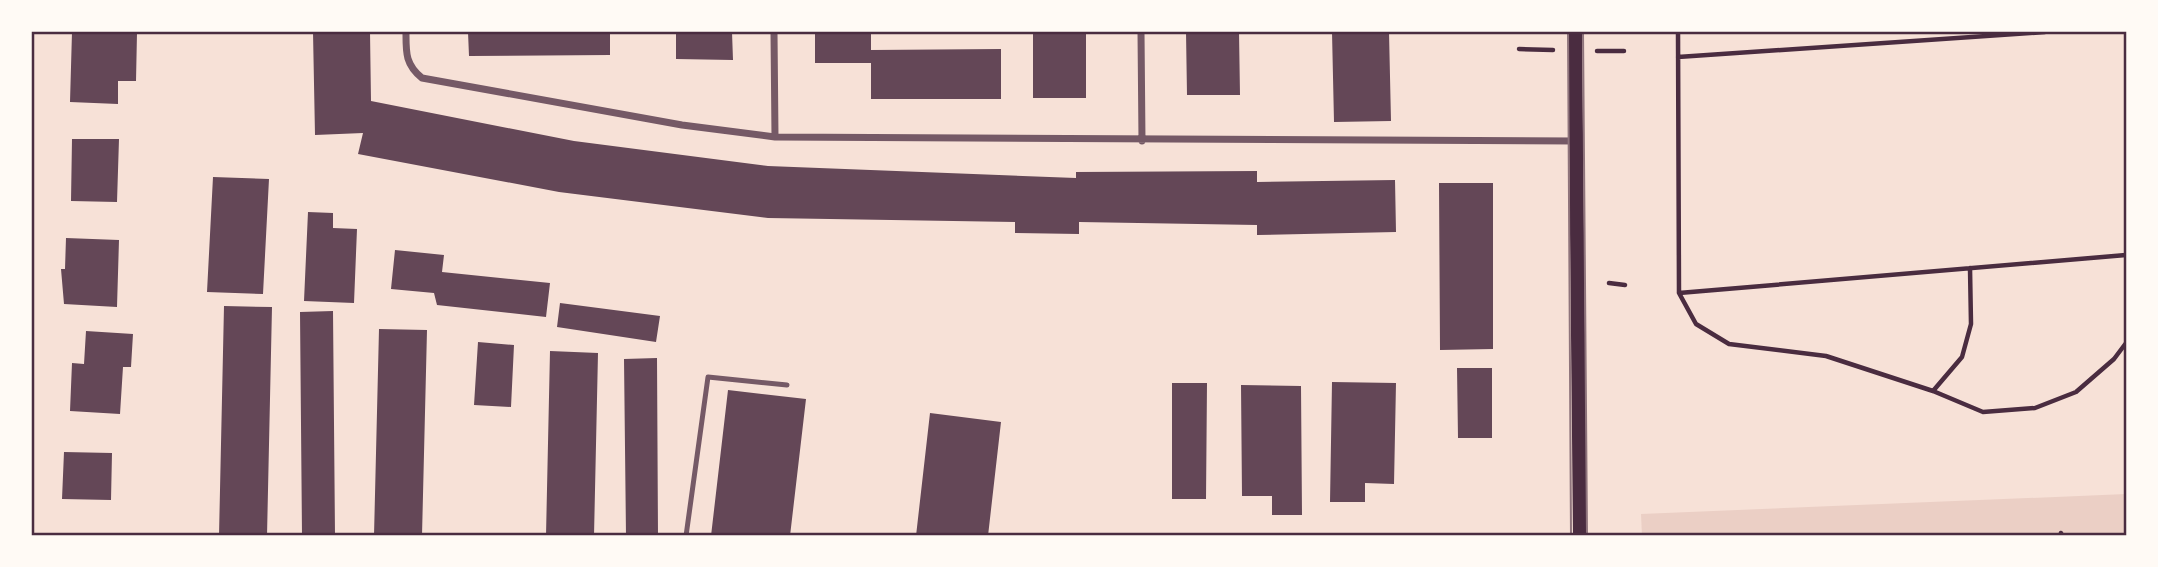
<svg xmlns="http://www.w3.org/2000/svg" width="2158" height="567" font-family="'DM Sans',sans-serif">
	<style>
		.green { fill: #ebcfc5 }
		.building { fill: #644757 }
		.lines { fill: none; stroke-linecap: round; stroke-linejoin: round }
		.path { stroke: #4a2c40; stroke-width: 4.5 }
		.service { stroke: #755966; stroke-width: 5 }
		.minor { stroke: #755966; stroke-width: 7 }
		.secondary { stroke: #4a2c40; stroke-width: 14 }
		.tram { stroke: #8f747c; stroke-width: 2 }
		.neatline { fill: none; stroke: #4a2c40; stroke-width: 2.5 }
	</style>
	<rect width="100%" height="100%" fill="#f7e1d7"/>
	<!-- green -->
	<path class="green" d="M2126,494v41l-484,1 -1,-22z"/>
	<!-- building -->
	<path class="building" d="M72,32l65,1 -1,48h-18v23l-48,-2z
		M313,32h57l1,69 203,40 194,25 308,12v-6l181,-1v11l138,-2 1,52 -139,3v-10l-178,-3v12l-64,-1v-11l-247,-4 -209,-26 -201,-38 5,-21 -48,2z
		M468,32h142v23l-141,1z
		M676,32h56l1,28 -57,-1z
		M815,32h56v18l130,-1v50h-130v-36h-56z
		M1033,32h53v66h-53z
		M1186,32h53l1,63h-53z
		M1332,32h57l2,89 -57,1z
		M72,139h47l-2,63 -46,-1z
		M213,177l56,2 -6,115 -56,-2z
		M1439,183h54v166l-53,1z
		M308,212l25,1v15l24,1 -3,74 -50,-2z
		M66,238l53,2 -2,67 -53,-3 -3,-35h4z
		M395,250l49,5 -2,17 108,11 -4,34 -109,-12 -3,-12 -43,-4z
		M560,303l100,13 -4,26 -99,-15z
		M224,306l48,1 -5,229h-48z
		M333,311l2,225h-33l-2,-224z
		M379,329l48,1 -5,206h-48z
		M86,331l47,3 -2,33h-8l-3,47 -50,-3 2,-48 12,1z
		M478,342l36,3 -3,62 -37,-2z
		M550,351l48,2 -4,183h-48z
		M657,358l1,178h-32l-2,-177z
		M1457,368h35v70h-34z
		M1332,382l64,1 -2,101 -29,-1v19h-35z
		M1172,383h35l-1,116h-34z
		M1241,385l60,1 1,129h-30v-19h-30z
		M728,390l78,9 -16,137h-79z
		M930,413l71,9 -13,114h-72z
		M64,452l48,1 -1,47 -49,-1z"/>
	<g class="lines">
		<!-- path -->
		<path class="path" d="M1678,32l1,261 447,-38
			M1519,49l34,1
			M1597,51h27
			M1678,57l367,-25
			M1609,283l16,2
			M1679,293l17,31 33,20 97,12 107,35 50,21 52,-4 41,-16 38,-33 12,-16
			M1933,391l29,-34 9,-33 -1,-56
			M2061,533l1,3"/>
		<!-- service -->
		<path class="service" d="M686,536l22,-159 79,8"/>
		<!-- minor -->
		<path class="minor" d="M406,32c0,20 -1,32 16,46l260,47 93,12 801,4
			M774,32l1,105
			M1141,32l1,109"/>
		<!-- secondary -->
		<path class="secondary" d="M1575,32l5,504"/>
		<!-- tram -->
		<path class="tram" d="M1568,32l3,504
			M1583,32l4,504"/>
	</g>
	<!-- border -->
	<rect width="2158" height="567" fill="none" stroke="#fffaf5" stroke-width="66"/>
	<rect x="33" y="33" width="2092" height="501" class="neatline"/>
</svg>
